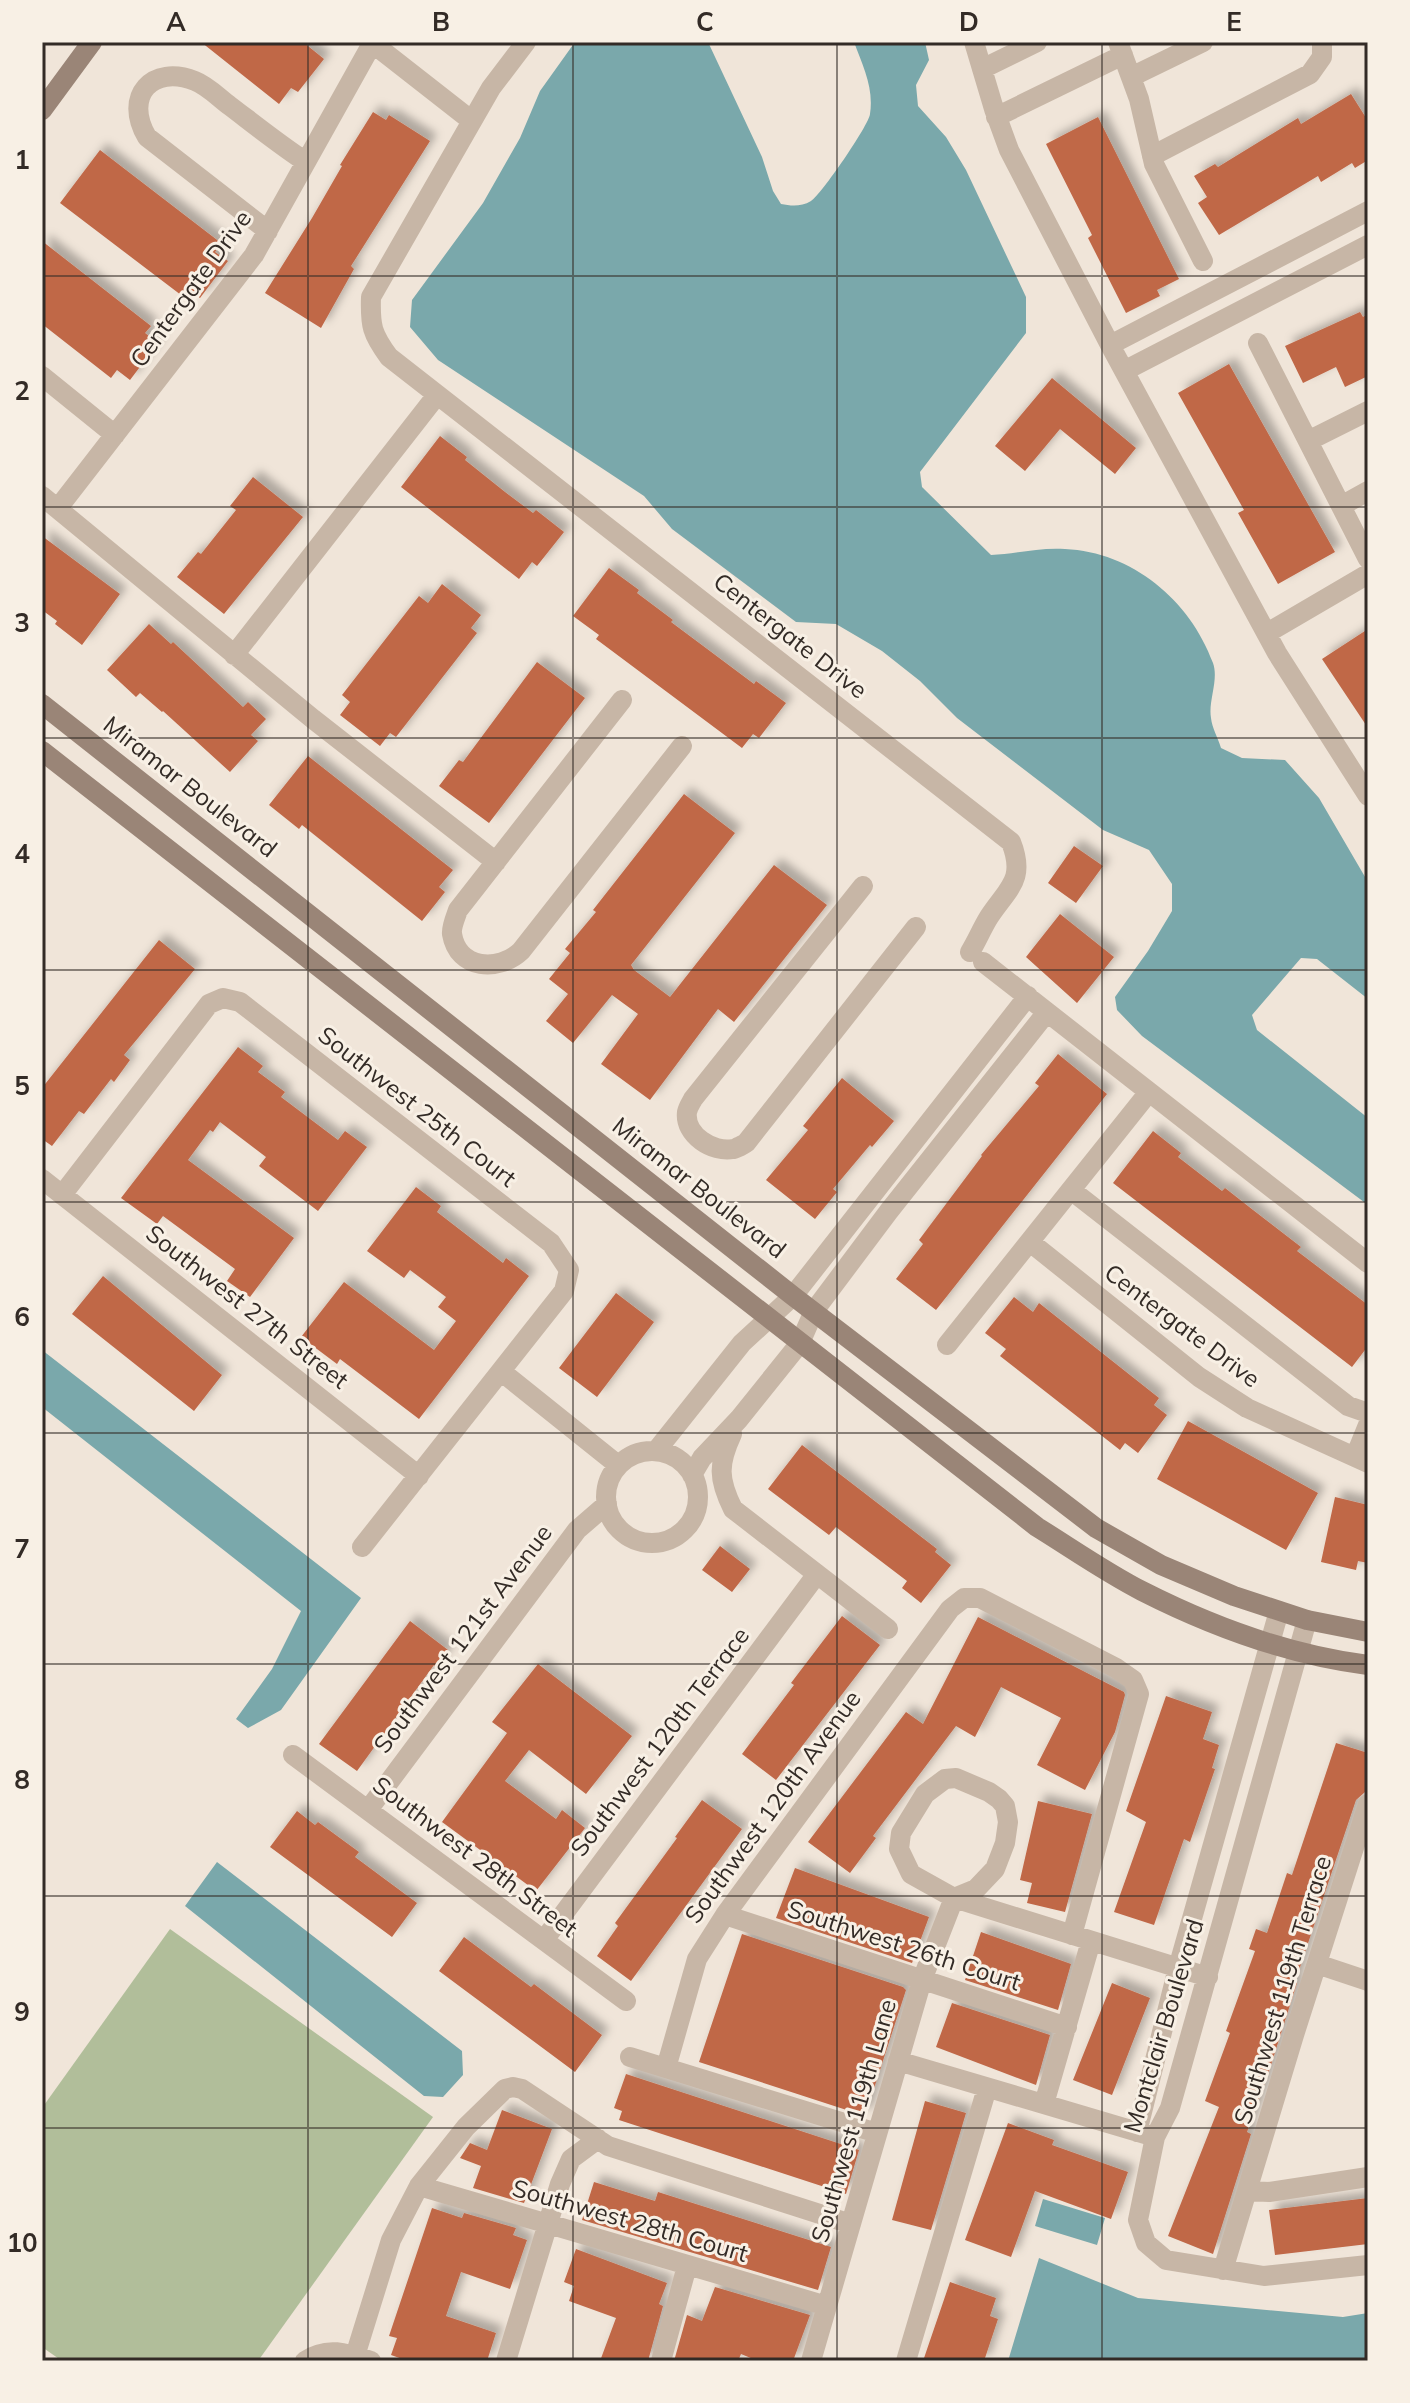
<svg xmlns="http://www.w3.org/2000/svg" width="1410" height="2403" font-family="Mulish,sans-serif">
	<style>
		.green { fill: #b1be9a }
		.water { fill: #7aa8ab }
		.building { fill: #c06747; filter: url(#shadow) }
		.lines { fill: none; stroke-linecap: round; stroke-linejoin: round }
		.street { stroke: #c7b6a6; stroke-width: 20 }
		.secondary { stroke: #9a8577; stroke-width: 20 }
		.grid { fill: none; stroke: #332b26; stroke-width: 2; stroke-opacity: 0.55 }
		.labels { text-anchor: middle; stroke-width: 6; stroke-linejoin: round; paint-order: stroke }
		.street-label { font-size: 24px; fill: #332b26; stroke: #f8f0e5 }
		.neatline { fill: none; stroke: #332b26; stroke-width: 3 }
		.grid-label { font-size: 26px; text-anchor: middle; font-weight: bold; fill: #332b26 }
	</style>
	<defs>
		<filter id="shadow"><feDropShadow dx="7" dy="-7" stdDeviation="4" flood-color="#0004"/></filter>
	</defs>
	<rect width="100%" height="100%" fill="#f0e5d9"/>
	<!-- green -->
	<path class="green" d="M170,1929l263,188 -175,244h-196l-20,-14v-239z"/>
	<!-- water -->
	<path class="water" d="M575,42h133l54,115 11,34 8,13c10,2 20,3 30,-3 10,-6 58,-76 59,-87 4,-26 -7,-48 -16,-72h71l4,18 -13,25 2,21 28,31 20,33 60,127v36l-106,139 2,15 69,68c24,-1 50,-8 74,-6 67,3 125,51 148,114 6,17 -5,38 -2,55 1,10 7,20 10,30l21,10 43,2 34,38 49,84v117l-51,-40 -16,-1 -49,57 5,15 111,88v87l-226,-169 -25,-26 -2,-13 33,-46 24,-40v-27l-23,-34 -46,-20 -146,-112 -37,-37 -38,-30 -46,-27 -40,-2 -124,-93 -28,-33 -206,-136 -28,-33 2,-27 71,-97 37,-65 20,-47z
		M42,1350l319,248 -80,112 -33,18 -12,-9 36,-50 29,-58 -259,-204z
		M217,1862l245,189 1,24 -20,22 -19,-1 -239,-190z
		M1043,2199l62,19 -8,27 -62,-19z
		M1039,2258l99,40 205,19 25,-4v48h-360z"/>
	<!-- building -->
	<path class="building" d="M201,42h102l21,17 -26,33 -7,-4 -12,16z
		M1351,94l17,27v39l-13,8 -3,-5 -31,19 -3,-6 -99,59 -21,-32 9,-6 -13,-21 21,-12 3,3 80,-49 3,6z
		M373,112l13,8 3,-5 41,26 -79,125 3,3 -33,59 -56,-35 47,-75 30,-52 -2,-1z
		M1098,117l81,162 -22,11 3,6 -34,17 -38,-75 4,-3 -46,-91z
		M100,150l121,93 -6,9 13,9 -28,37 -14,-10 -5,7 -121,-92z
		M42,241l109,85 -6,7 13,10 -28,37 -13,-10 -6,8 -69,-54z
		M1360,312l3,5 5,-3v62l-23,11 -9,-20 -33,16 -18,-37z
		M1229,364l106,188 -57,32 -40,-71 6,-3 -66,-117z
		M1052,378l84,70 -21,26 -55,-45 -35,42 -30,-25z
		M440,436l27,21 -2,3 40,32 28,21 3,-3 28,22 -27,34 -5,-4 -13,17 -118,-92z
		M253,477l50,40 -79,97 -47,-37 21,-25 3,2 35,-44 -6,-4z
		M42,536l78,58 -38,51 -27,-21 2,-3 -15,-11z
		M609,568l30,22 -2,3 36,27 -2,2 83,62 2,-3 30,22 -27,35 -6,-4 -11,14 -146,-109 3,-4 -26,-19z
		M442,584l39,31 -10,13 6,5 -81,104 -6,-4 -10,13 -40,-31 10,-13 -8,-7 77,-99 9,7z
		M149,624l22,20 2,-2 70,65 5,-5 18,17 -15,16 7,6 -28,31 -67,-61 -1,1 -22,-19 -4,4 -29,-27z
		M1368,629v99l-46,-69z
		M537,662l48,36 -96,125 -50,-37 20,-26 4,2z
		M308,756l145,114 -14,17 6,5 -23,29 -120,-96 -3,4 -30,-24z
		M684,794l51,39 -104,132 3,5 36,27 104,-132 53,40 -93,117 -16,-13 -68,91 -49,-36 37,-50 -26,-19 -39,48 -27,-22 22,-27 -19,-15 21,-26 -5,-4 31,-37 -3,-2z
		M1074,846l29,20 -27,37 -28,-20z
		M1060,914l54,43 -37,46 -51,-46z
		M159,940l36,29 -71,86 6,5 -16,22 -3,-3 -27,35 -5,-3 -27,35 -10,-7v-51z
		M238,1047l25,19 -5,6 27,20 -4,5 57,43 7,-9 22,16 -49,64 -59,-45 7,-9 -46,-35 -7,10 -3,-2 -22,30 106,78 -44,59 -23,-16 8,-12 -72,-53 -6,8 -36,-26z
		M1058,1054l49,40 -171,216 -40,-31 27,-35 -4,-4 63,-84 -1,-1 58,-69 -4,-3z
		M842,1078l52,43 -22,26 -2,-2 -37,44 4,3 -22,27 -49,-39 42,-50 -5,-4z
		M1153,1131l28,22 -3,4 44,34 3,-3 28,22 48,37 -4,4 71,54v41l-16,21 -239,-184z
		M416,1187l25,19 -4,6 66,51 3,-5 23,18 -110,143 -79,-60 -3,5 -36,-27 43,-55 90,68 22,-29 -18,-14 8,-10 -36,-27 -6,8 -37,-27z
		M103,1276l119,99 -28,36 -122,-97z
		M616,1293l38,29 -57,75 -38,-29z
		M1014,1297l19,15 6,-9 120,95 -5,7 13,10 -29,38 -13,-10 -5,7 -120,-94 6,-7 -21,-16z
		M1188,1421l130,72 -32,57 -129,-71z
		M802,1445l135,104 -2,3 16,13 -30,38 -19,-15 5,-7 -71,-54 -7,8 -61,-46z
		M1335,1497l33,8v58l-10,-2 -2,9 -35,-8z
		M720,1546l30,23 -18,23 -30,-22z
		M842,1616l38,29 -104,135 -34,-26 52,-69 -3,-2z
		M978,1617l146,75 1,3 -10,37 -30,58 -48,-25 24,-47 -60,-31 -26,50 -19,-11 -83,110 3,2 -26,35 -42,-31 98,-130 17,12z
		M410,1621l38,29 -12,17 -2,-2 -77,106 -38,-27z
		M538,1664l94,72 -46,58 -57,-44 -24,31 51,38 6,-9 23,18 -49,63 -94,-69 65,-89 -15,-11z
		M1166,1696l46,16 -9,27 16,6 -7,23 3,1 -25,73 -6,-3 -30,86 -40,-13 32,-90 -20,-11z
		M1336,1743l32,10v28l-3,11 -9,8 -61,182 2,1 -27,85 -23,64 4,2 -38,120 -45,-18 51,-129 -14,-6 25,-68 -4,-2 29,-80 -6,-2 7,-20 11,4 20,-60 5,2z
		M702,1800l40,29 -111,152 -34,-25 21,-30 -3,-3 62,-85 -2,-1z
		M1038,1801l54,13 -27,98 -38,-9 5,-20 -12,-3z
		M297,1811l18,14 3,-3 41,30 -4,5 62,46 -25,34 -122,-90z
		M795,1868l134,49 -17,46 -136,-45z
		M981,1932l90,32 -13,46 -93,-30z
		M742,1934l161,53 3,3 -41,126 -166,-54z
		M464,1937l67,50 3,-3 68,51 -27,37 -136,-101z
		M1112,1983l38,15 -38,97 -39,-15z
		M952,2003l98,32 -14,50 -100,-38z
		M626,2074l233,76 -13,44 -227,-74 3,-9 -8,-3z
		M925,2101l41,12 -35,117 -39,-10z
		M502,2110l50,19 -28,74 -51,-15 8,-22 -21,-8 10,-15 17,7z
		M1008,2123l46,17 -2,5 76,27 -17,47 -76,-28 -24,66 -46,-17z
		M594,2182l61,19 3,-9 173,55 -13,43 -236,-70z
		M1368,2198v46l-93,11 -6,-45z
		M432,2208l30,10 2,-5 52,15 -3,7 14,5 -17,49 -49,-17 -15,44 50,17 -9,28h-79l-17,-6 6,-17 -8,-2z
		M576,2249l91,34 -8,21 4,2 -15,55h-48l16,-43 -47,-17 5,-15 -10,-4z
		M950,2282l46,16 -6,18 8,3 -14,42h-61z
		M715,2287l95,28 -17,46h-35l-17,-7 -3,7h-64l13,-46 15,6z"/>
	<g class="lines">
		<!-- street -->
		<path class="street" d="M371,42l101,79
			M526,42l-35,46 -120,209c-1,29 1,37 18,60l622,485c15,38 -3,46 -22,75 -7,11 -12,24 -19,35
			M974,42l20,67 15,41 101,195 167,308 91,143
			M1118,42l21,57 15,65 49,97
			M982,69l55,-27
			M1131,77l72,-35
			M996,117l127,-62
			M1152,156l158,-82 12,-17v-15
			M268,231l-121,-94c-24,-41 5,-73 48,-56 13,5 24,17 35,25 25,19 50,39 76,56
			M1258,343l110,216
			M1110,345l258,-134
			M1124,371l244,-126
			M42,376l73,59
			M1308,441l60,-30
			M42,496l271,223 183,143
			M1341,506l27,-15
			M58,508l196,-253 119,-213
			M1267,633l101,-59
			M234,655l203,-260
			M622,700l-164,210c-2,6 -7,17 -6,24 6,36 47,38 69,17l161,-205
			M863,886l-170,213c-2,4 -5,8 -6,13 -3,23 26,41 46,37 2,0 12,-5 13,-6l170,-216
			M983,962l385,301
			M42,1179l377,297
			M1071,1190l277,216 20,7
			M62,1195l147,-191 14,-6 17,4 311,241 18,27 -5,21 -202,256
			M1030,1242l169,135 48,31 121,55
			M947,1345l202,-253
			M502,1372l116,93
			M732,1434c-14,30 -14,45 1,75l155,120
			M656,1451l86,-108 51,-47 235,-300
			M606 1497a46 46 0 1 1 92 0a46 46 0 1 1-92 0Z
			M1355,1457l13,-32
			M692,1475l10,-17 37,-39 61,-76 14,-32 75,-100 158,-199
			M1307,1620l-137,488 -15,29 -17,83 8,23 20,17 98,16 104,-11
			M293,1755l333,246
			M368,1810l209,-280 30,-26
			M954,1898l22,-9 19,-20 10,-26 3,-21 -3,-16 -6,-7 -10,-7 -33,-14 -11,1 -20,15 -24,39 -2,16 12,25 43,24 254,79
			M725,1915l342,112
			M544,1940l273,-366
			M1317,1964l51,17
			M630,2057l247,76
			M898,2061l250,74
			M666,2068l31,-109 28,-44 225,-306 14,-11h16l136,70 17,12 6,14 -67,241
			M1044,2104l47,-163
			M1137,2132l41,-164 101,-357
			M419,2186l408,120
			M1248,2191l21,1 99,-15
			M1223,2270l71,-235 74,-231
			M355,2356l36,-116 28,-54 47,-59 39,-38 8,-2 9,2 86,57 243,78
			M305,2361c22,-15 42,-8 66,0
			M506,2361l54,-177 11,-25 27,-20
			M661,2361l26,-95
			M811,2361l111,-381 32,-82
			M906,2361l81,-273"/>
		<!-- secondary -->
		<path class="secondary" d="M42,110l50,-68
			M42,704l751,592 303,232 65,37 73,31 73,24 61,12
			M42,751l995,776c34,21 68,45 105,64 71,36 147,64 226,74"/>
	</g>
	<!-- grid -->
	<path class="grid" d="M308,42v2319M573,42v2319M837,42v2319M1102,42v2319M42,276h1326M42,507h1326M42,738h1326M42,970h1326M42,1202h1326M42,1433h1326M42,1664h1326M42,1896h1326M42,2128h1326"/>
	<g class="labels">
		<!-- street labels -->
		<g class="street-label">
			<text transform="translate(191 289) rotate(-54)" y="8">Centergate Drive</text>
			<text transform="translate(790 636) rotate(38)" y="8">Centergate Drive</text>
			<text transform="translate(190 787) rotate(38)" y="8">Miramar Boulevard</text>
			<text transform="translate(417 1107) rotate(38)" y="8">Southwest 25th Court</text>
			<text transform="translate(699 1188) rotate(38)" y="8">Miramar Boulevard</text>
			<text transform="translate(247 1307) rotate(38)" y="8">Southwest 27th Street</text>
			<text transform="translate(1182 1326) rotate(37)" y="8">Centergate Drive</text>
			<text transform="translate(463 1639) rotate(-53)" y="8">Southwest 121st Avenue</text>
			<text transform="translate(660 1742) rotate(-53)" y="8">Southwest 120th Terrace</text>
			<text transform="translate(773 1807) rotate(-54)" y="8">Southwest 120th Avenue</text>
			<text transform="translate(475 1857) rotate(37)" y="8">Southwest 28th Street</text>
			<text transform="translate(904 1946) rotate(18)" y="8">Southwest 26th Court</text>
			<text transform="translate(1283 1990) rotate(-73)" y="8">Southwest 119th Terrace</text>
			<text transform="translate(1164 2026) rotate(-73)" y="8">Montclair Boulevard</text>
			<text transform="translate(854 2121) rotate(-74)" y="8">Southwest 119th Lane</text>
			<text transform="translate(630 2221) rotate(16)" y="8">Southwest 28th Court</text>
		</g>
	</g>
	<!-- border -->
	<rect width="1410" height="2403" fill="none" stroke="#f8f0e5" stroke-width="88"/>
	<rect x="44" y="44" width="1322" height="2315" class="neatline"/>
	<g class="grid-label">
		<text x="176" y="31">A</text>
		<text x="441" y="31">B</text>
		<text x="705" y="31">C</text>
		<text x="969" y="31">D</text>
		<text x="1234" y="31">E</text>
		<text x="22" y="169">1</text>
		<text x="22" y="400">2</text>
		<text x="22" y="632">3</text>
		<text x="22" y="863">4</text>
		<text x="22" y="1095">5</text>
		<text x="22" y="1326">6</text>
		<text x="22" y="1558">7</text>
		<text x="22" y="1789">8</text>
		<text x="22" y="2021">9</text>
		<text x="22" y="2252">10</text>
	</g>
</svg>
